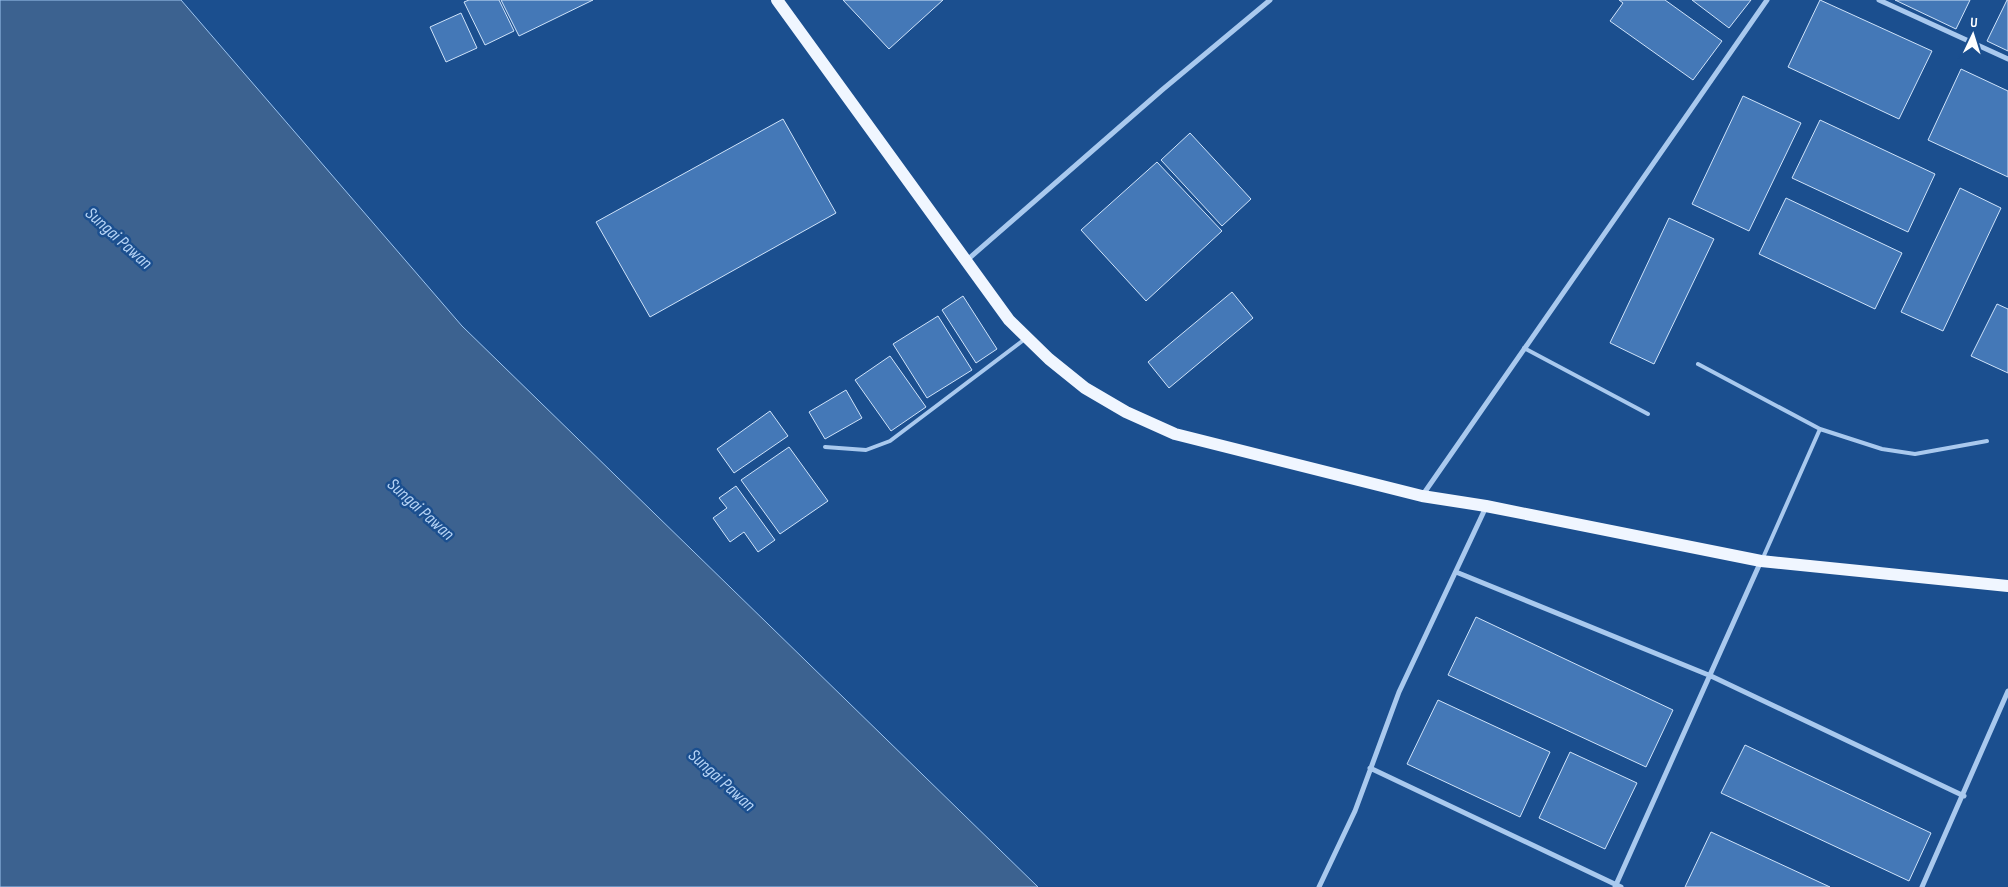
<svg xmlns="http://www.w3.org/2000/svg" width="2008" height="887" font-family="'Sofia Sans Condensed',sans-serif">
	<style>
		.water { fill: #3c6290; stroke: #9cc4f0 }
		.building { fill: #4478b7; stroke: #cfe3fa }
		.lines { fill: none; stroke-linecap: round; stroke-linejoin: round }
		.lane { stroke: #a9c9ee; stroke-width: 4 }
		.street { stroke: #a9c9ee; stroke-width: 5 }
		.primary { stroke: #f0f6ff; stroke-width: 12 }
		.labels { text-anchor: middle; stroke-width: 5; stroke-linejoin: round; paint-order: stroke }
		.water-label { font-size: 18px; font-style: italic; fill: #b5d3f5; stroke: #1b4f8f }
	</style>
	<rect width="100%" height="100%" fill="#1b4f8f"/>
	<!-- water -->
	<path class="water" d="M0,0h181l281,326 576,561h-1038z"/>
	<!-- building -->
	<path class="building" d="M469,0h30l15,31 -29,14 -21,-43z
		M501,0h92l-74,36z
		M843,0h100l-54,49z
		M1619,0h46l57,41 -29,39 -83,-59 13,-18z
		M1692,0h59l-22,28z
		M1820,0l112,51 -33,68 -111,-52z
		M1895,0h75l-14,29z
		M2007,0h1v51l-21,-10z
		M461,13l16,35 -31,14 -16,-35z
		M1961,69l47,22v86l-80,-37z
		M1743,96l58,27 -52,108 -57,-27z
		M783,119l53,94 -186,104 -54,-95z
		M1820,120l115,54 -27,58 -116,-54z
		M1190,133l61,66 -29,27 -61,-66z
		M1157,162l65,69 -76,70 -65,-71z
		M1960,188l41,20 -58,123 -42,-19z
		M1786,198l116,55 -27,56 -116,-55z
		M1669,218l45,21 -60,125 -44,-21z
		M1232,292l21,26 -84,70 -21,-26z
		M963,296l34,53 -21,14 -34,-53z
		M1997,304l11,5v64l-37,-17z
		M938,316l34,54 -45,28 -34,-54z
		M890,356l36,51 -35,24 -36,-51z
		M846,390l16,28 -37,21 -16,-27z
		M770,411l18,25 -54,37 -17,-24z
		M789,447l39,54 -48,33 -39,-54z
		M736,486l39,54 -17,12 -14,-20 -14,10 -17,-24 14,-10 -8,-10z
		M1476,617l197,93 -27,57 -198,-92z
		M1438,700l112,52 -30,65 -113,-53z
		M1745,745l186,88 -22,48 -188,-88z
		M1570,752l67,31 -32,66 -66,-31z
		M1711,832l119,55h-145z"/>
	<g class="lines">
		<!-- lane -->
		<path class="lane" d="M1524,348l124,66
			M1698,364l122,65 62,20 33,5 72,-13
			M825,447l41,3 24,-9 135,-102
			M1762,560l58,-131"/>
		<!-- street -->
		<path class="street" d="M1879,0l129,59
			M966,261l196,-171 108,-90
			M1422,496l345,-496
			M1456,572l255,104 253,120
			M1370,768l251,119
			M1319,887l36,-76 44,-119 87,-185
			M1615,887l146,-326
			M1922,887l86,-196"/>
		<!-- primary -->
		<path class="primary" d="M777,0l232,320 40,39 36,29 41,24 49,22 247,62 64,10 275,55 247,25"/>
	</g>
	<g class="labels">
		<!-- water labels -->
		<g class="water-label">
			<text transform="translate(119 238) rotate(42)" y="6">Sungai Pawan</text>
			<text transform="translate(421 509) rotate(42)" y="6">Sungai Pawan</text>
			<text transform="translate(722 780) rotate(42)" y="6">Sungai Pawan</text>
		</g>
	</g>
	<!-- north arrow -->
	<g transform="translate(1973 35) rotate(4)" stroke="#1b4f8f" stroke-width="4" paint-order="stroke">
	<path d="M0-4L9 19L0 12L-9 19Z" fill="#ffffff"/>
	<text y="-8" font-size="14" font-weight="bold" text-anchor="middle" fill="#ffffff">U</text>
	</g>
</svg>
